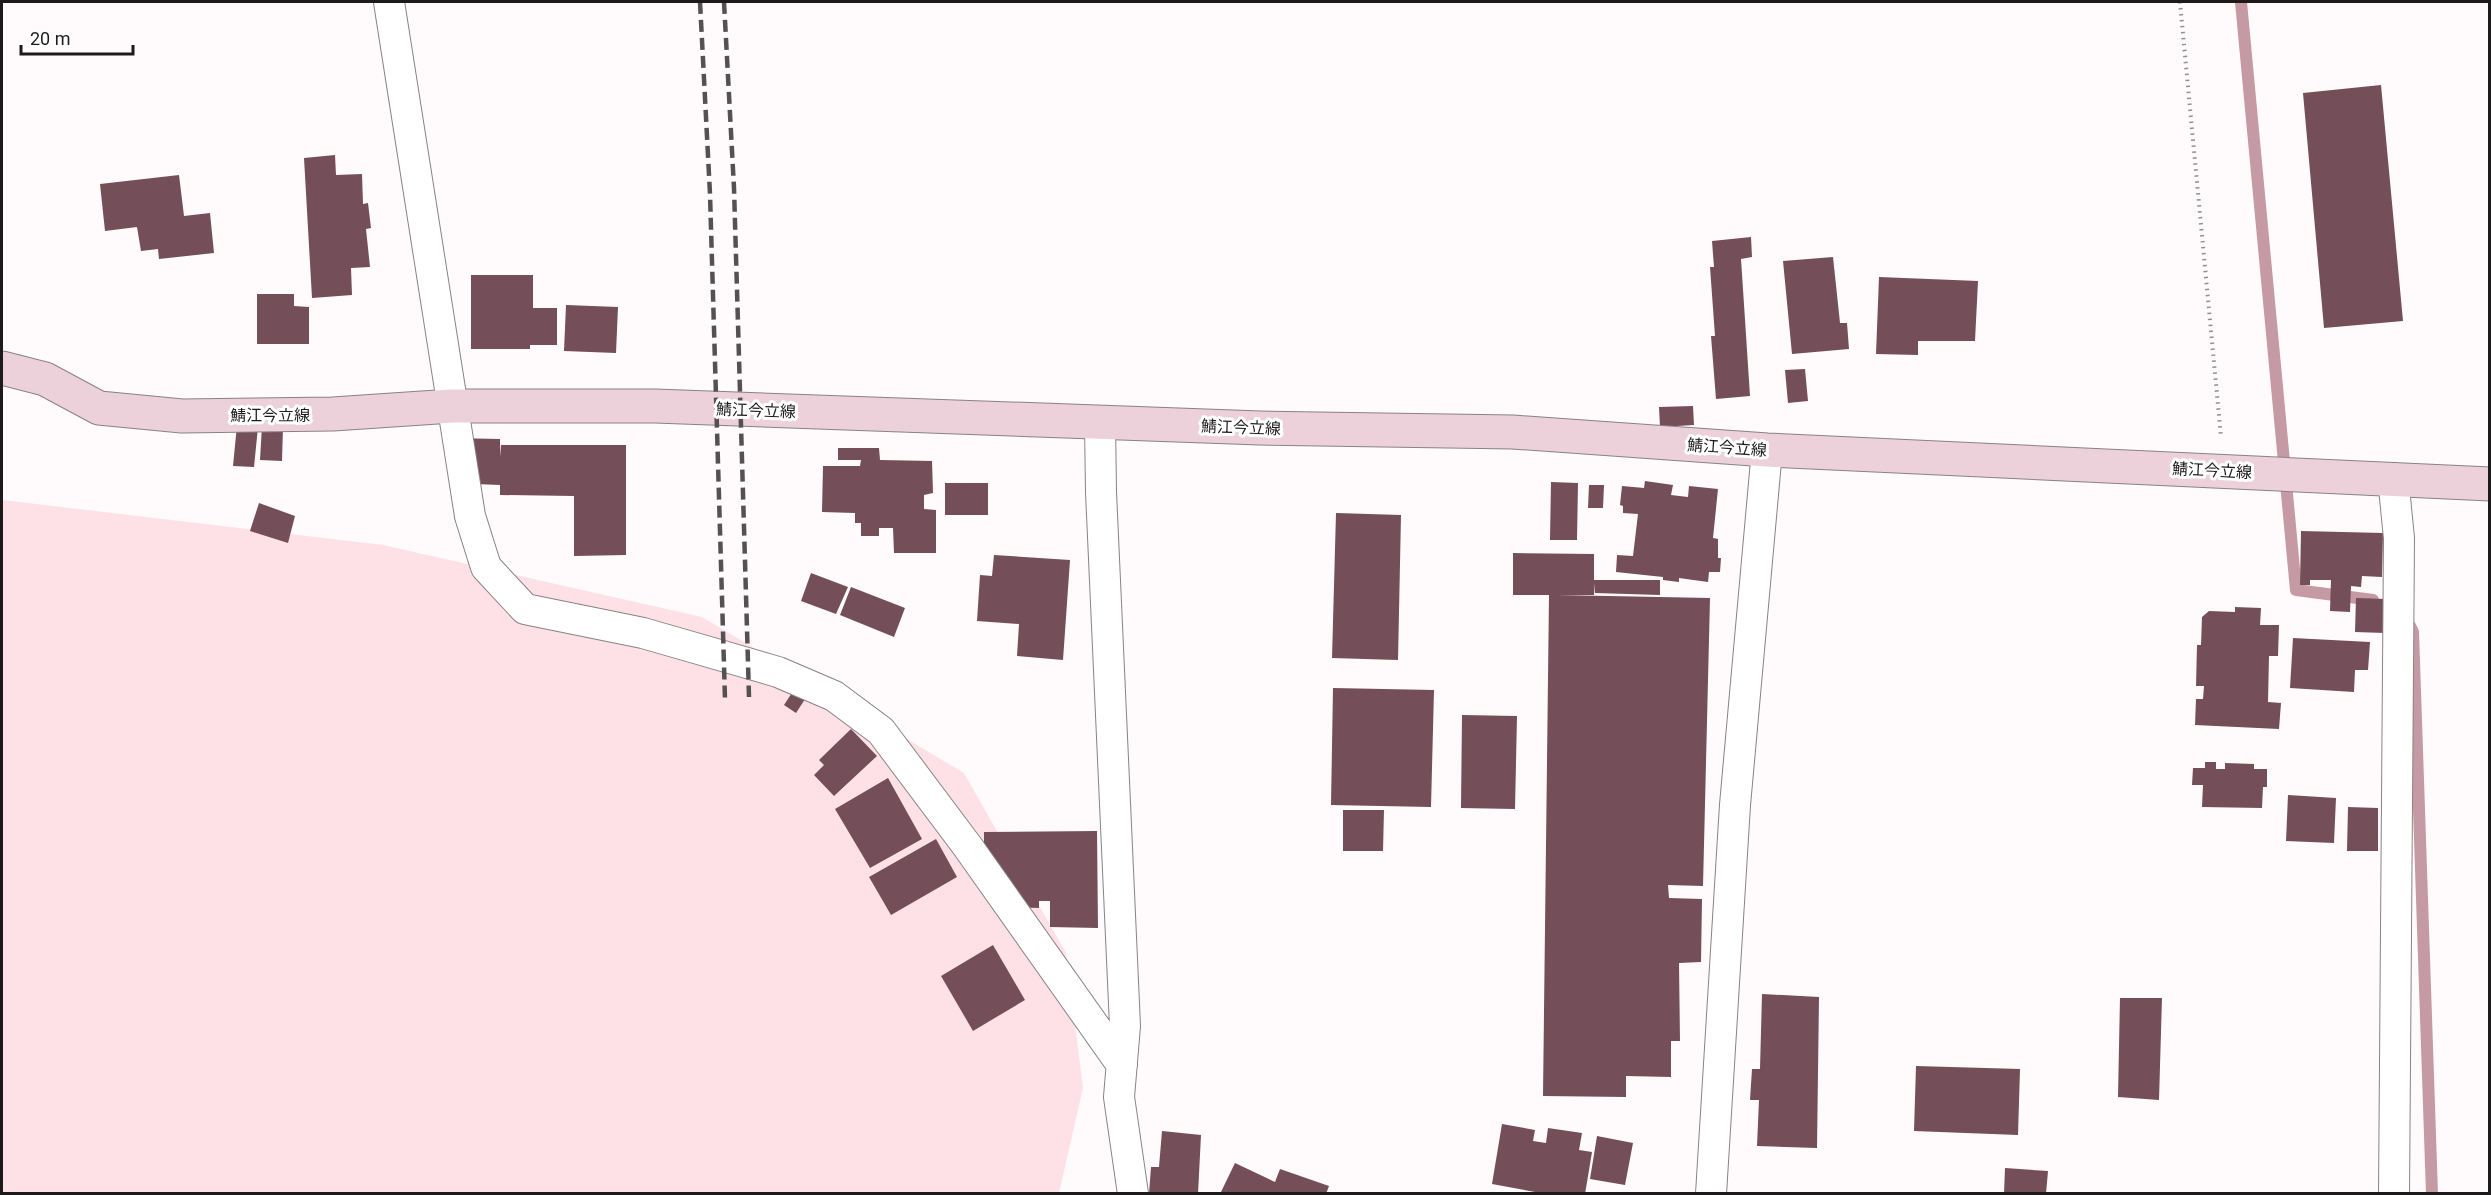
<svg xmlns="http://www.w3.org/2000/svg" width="2491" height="1195" font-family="Roboto,'Noto Sans JP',sans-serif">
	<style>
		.green { fill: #fde1e7 }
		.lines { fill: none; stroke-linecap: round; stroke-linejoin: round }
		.stream { stroke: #c59aa5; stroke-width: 12 }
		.building { fill: #744e58 }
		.street-casing { stroke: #898284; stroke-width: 32 }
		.secondary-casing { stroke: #898284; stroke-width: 35 }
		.path { stroke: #938f90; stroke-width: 4; stroke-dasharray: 1.5 4.5; stroke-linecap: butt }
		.street { stroke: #fff; stroke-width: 30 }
		.secondary { stroke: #ecd1da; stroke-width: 33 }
		.rail { stroke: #545152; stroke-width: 4.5; stroke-dasharray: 12 6; stroke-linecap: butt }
		.labels { text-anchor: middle; stroke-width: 6; stroke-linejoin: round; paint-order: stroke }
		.street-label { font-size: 16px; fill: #1d1a1b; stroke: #fff }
	</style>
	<rect width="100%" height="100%" fill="#fffafb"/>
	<!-- green -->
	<path class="green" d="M2,500l381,45 319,72 262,156 102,180 17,135 -24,105 -1057,1z"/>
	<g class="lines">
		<!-- stream -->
		<path class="stream" d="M2241,2l55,588 77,10
			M2410,626l3,6 19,562"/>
	</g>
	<!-- building -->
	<path class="building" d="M2381,85l22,236 -79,7 -21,-235z
		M335,155l1,20 26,-1 1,30 5,-1 3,25 -5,1 4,38 -19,1 1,27 -40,3 -8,-140z
		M179,175l5,41 26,-3 4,40 -55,6 -1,-10 -17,2 -4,-24 -32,4 -5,-47z
		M1751,237l1,20 -11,2 9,137 -34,3 -5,-63h4l-5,-69h4l-2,-26z
		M1833,257l7,66h7l2,26 -57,5 -9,-93z
		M471,275h62v33h24v37h-27v4h-59z
		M1879,277l99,4 -3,60h-57v14l-42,-1z
		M257,294h37v12l15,1v37h-52z
		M566,305l52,2 -2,46 -52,-2z
		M1805,369l3,32 -20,2 -3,-33z
		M1693,406l1,19 -34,2 -1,-20z
		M237,425l21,2 -4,40 -21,-1z
		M262,426l21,1 -1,34 -22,-1z
		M451,438l49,1v18l1,-12h125v110l-52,1v-60l-74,-1v-10l-50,-2z
		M838,448h41l1,12 52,1 1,32 -9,2v14l12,1v43h-42l-1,-25h-14v8h-18v-13h-6v-10l-33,-1 1,-46h37l1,-6h-23z
		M1645,481l28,4 -2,10 17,2 1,-11 29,3 -5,49 5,1v19h3l-1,14h-11l-1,10 -29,-4v4l-16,-2v-3l-47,-5 1,-17 16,1 5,-42 -15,-1v-7l-3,-1 2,-19 22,2z
		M1551,482l27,1 -1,57h-27z
		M945,483h43v32h-43z
		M1589,485h15l-1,23h-15z
		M259,503l36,13 -7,27 -38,-12z
		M1336,513l65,2 -3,145 -66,-2z
		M2301,531l82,2 -1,44 -20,-1 -1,11 -10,-1 -1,26 -20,-1 1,-31h-21v5h-10z
		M1513,553l81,1v26h66v15l-65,-2v-10l-1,12h-37l153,3 -7,288 -35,-1 1,13 33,1 -1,63 -22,1 1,78h-9v36l-45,-1v21l-83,-1 6,-501h-36z
		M994,555l76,5 -7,100 -46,-4 2,-32 -42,-3 3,-46 12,1z
		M811,573l37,14 -12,27 -35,-13z
		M851,587l54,21 -11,29 -54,-22z
		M2356,598l30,1 -1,34 -30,-1z
		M2235,607l26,1 -1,17h19l-1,31h-9l-1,46 13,1 -2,26 -84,-4 1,-26h7l1,-13h-8l1,-41h4l1,-28 7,-6 26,1z
		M2293,638l77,4 -2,28h-13l-1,22 -64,-4z
		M797,685l12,8 -13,20 -12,-8z
		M1333,688l101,2 -3,117 -100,-2z
		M1462,715l55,1 -2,93 -54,-1z
		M851,729l26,27 -43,40 -20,-21 10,-10 -5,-5z
		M2205,762h11v7h9v-6l29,1v5h13v18h-4l-1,21 -60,-1 1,-22h-11l1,-17h12z
		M888,778l34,61 -52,29 -35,-59z
		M2288,795l48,3 -2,45 -48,-2z
		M2348,807l30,1v43h-31z
		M1343,810h41l-1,41h-40z
		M1097,831l1,97 -48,-1v-26h-11v7l-28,-1 -27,-45v-30z
		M936,839l21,38 -66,38 -22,-38z
		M993,945l32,55 -52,31 -32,-55z
		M1762,994l57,3 -2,151 -60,-2 2,-46h-9l2,-31h8z
		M2120,998h42l-3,102 -41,-3z
		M1916,1066l104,3 -2,66 -104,-4z
		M1502,1124l33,6 -2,11 13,2 2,-15 34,5 -3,17 13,2 -7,42h-39l-54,-10z
		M1162,1131l39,4 -3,59h-49l2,-27h8z
		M1597,1136l36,7 -8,42 -35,-6z
		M1235,1163l40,19 5,-13 49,17 -3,8h-106z
		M2005,1168l43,3 -2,23h-42z"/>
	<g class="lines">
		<defs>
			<path id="street" d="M389,2l81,514 16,51 39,42 118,24 135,39 56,24 47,35 87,116 154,218
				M1100,423l1,69 24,534 -6,71 14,97
				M2393,478l6,60 -5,656
				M1711,1194l24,-389 32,-355"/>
			<path id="secondary" d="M2,368l43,11 54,29 83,8 151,-2 119,-8h203l605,22 253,4 254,18 723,34"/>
		</defs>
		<!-- street casing -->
		<use href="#street" class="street-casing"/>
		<!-- secondary casing -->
		<use href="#secondary" class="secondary-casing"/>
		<!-- path -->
		<path class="path" d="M2180,2l41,435"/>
		<!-- street -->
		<use href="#street" class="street"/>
		<!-- secondary -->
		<use href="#secondary" class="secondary"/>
		<!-- rail -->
		<path class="rail" d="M700,2l10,192 15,505
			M724,2l10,186 15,509"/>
	</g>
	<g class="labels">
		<!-- street labels -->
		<g class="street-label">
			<text transform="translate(756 410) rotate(2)" y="6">鯖江今立線</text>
			<text x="270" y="421">鯖江今立線</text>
			<text transform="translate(1241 427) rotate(2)" y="6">鯖江今立線</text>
			<text transform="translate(1727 447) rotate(4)" y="6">鯖江今立線</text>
			<text transform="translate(2212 470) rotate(3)" y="6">鯖江今立線</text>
		</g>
	</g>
	<!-- border -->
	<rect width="2491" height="1195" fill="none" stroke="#1d1a1b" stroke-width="6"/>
	<!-- scale -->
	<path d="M21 45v9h112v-9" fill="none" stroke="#1d1a1b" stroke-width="3"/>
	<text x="30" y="45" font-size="18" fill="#1d1a1b" stroke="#ffffff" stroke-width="4.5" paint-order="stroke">20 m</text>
</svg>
